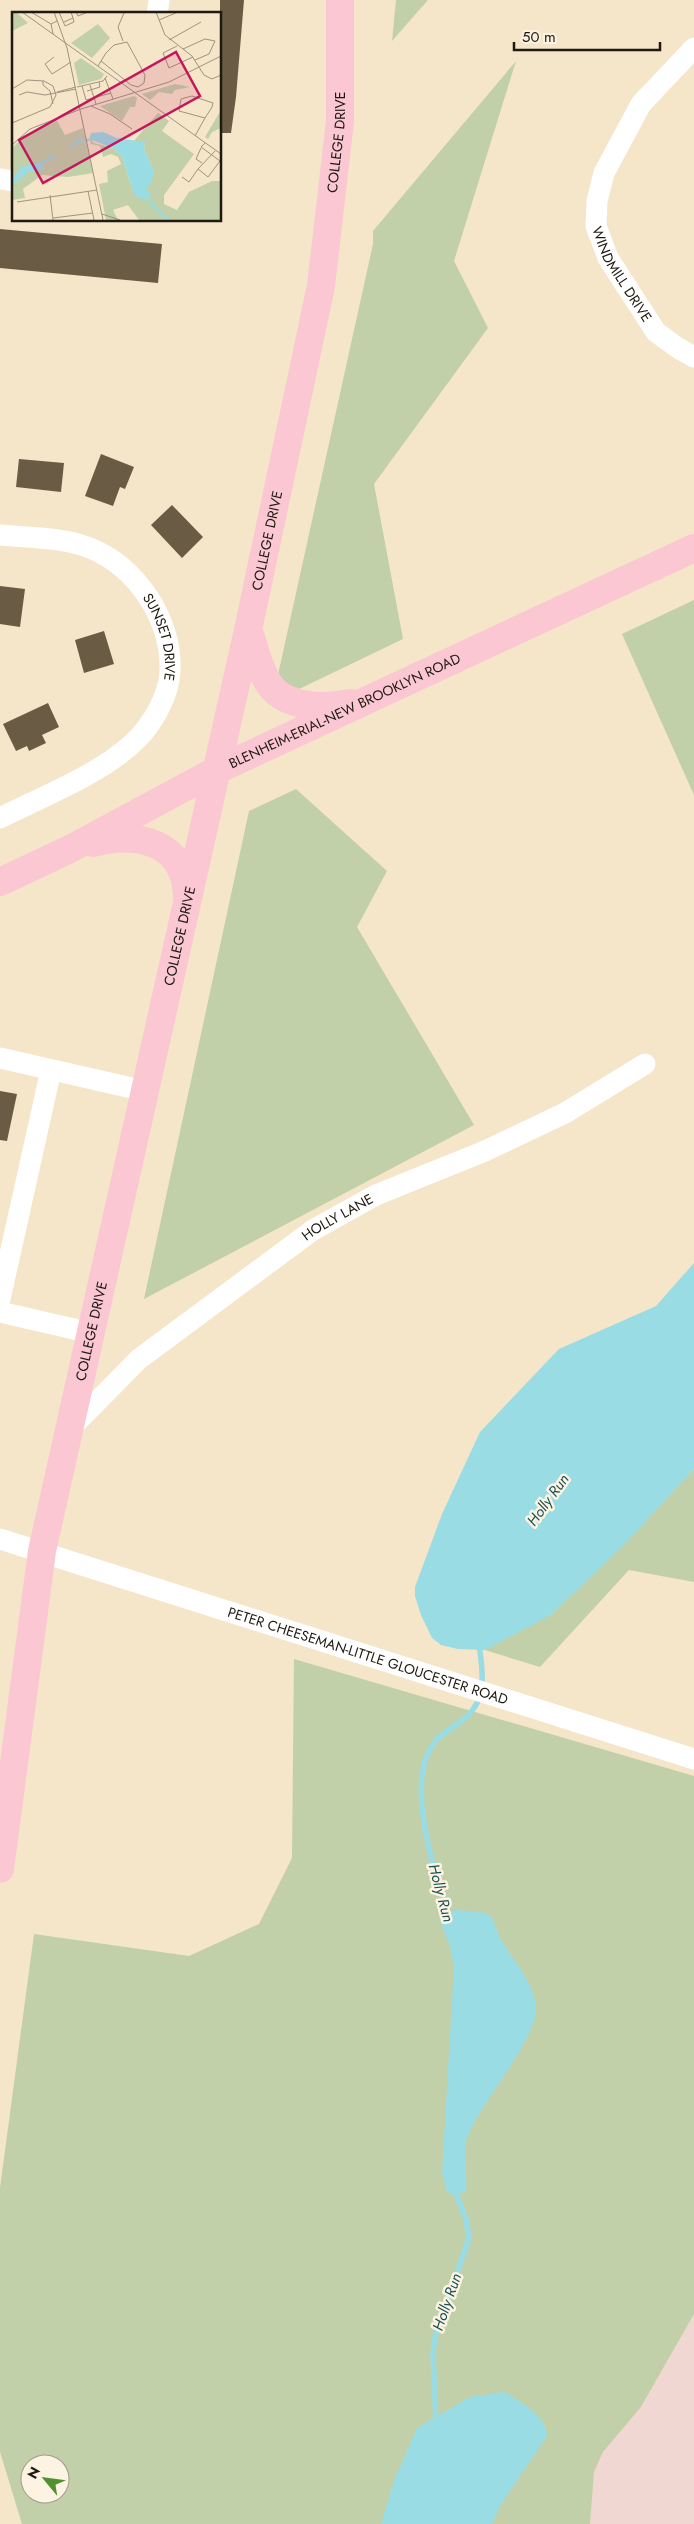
<svg xmlns="http://www.w3.org/2000/svg" width="694" height="2524" font-family="Jost,sans-serif">
	<style>
		.education { fill: #f1d7d1 }
		.green { fill: #c1d0a9; fill-rule: evenodd }
		.water { fill: #9adce4 }
		.lines { fill: none; stroke-linecap: round; stroke-linejoin: round }
		.stream { stroke: #9adce4; stroke-width: 5.5 }
		.building { fill: #6a5c44 }
		.minor { stroke: #fff; stroke-width: 21 }
		.major { stroke: #fac7d3; stroke-width: 28 }
		.labels { text-anchor: middle; stroke-width: 5; stroke-linejoin: round; paint-order: stroke }
		.street-label { font-size: 14px; fill: #1f1a10; stroke: #fdf3e2 }
		.water-label { font-size: 15px; font-style: italic; fill: #175157; stroke: #fdf3e2 }
		.inset-river { fill: none; stroke: #9adce4; stroke-width: 2.5 }
		.inset-road { fill: none; stroke: #9f947f; stroke-width: 1 }
		.view { fill: #c2185b; fill-opacity: 0.15; stroke: #c2185b; stroke-width: 2.5 }
		.inset-edge { fill: none; stroke: #1f1a10; stroke-width: 2.5 }
	</style>
	<rect width="100%" height="100%" fill="#f5e5c9"/>
	<!-- education -->
	<path class="education" d="M694,2314v210h-104l4,-52 9,-20 38,-45z"/>
	<!-- green -->
	<path class="green" d="M396,0h32l-36,41z
		M516,61l-62,200 34,67 -114,156 29,155 -131,63 101,-458v-13z
		M694,600v195l-72,-161z
		M296,789l91,82 -30,56 117,198 -330,174 105,-488z
		M694,1469v113l-65,-12 -89,97 -91,-28 102,-24z
		M294,1659l400,117v538l-53,93 -38,45 -9,20 -4,52h-568l-22,-72v-264l34,-254 155,22 70,-32 33,-66zM30,2464h30v30h-30z"/>
	<!-- water -->
	<path class="water" d="M694,1263v206l-71,77 -72,69 -66,35 -27,-1 -17,-4 -9,-7 -11,-23 -6,-19v-9l27,-73 38,-82 79,-83 97,-43z
		M455,1910c51,3 29,3 51,37 12,20 28,36 30,61 3,28 -57,97 -69,130 -5,17 1,36 -1,53l-10,5 -9,-4 -5,-19 12,-205 -4,-21 -10,-26 3,-7z
		M504,2392c16,9 43,24 43,44l-47,70 -8,18h-111l14,-46 22,-50 53,-31z"/>
	<g class="lines">
		<!-- stream -->
		<path class="stream" d="M448,1918c-12,-43 -36,-113 -23,-157 10,-34 39,-32 52,-58 9,-19 4,-41 2,-60
			M436,2423l-3,-70 2,-16 34,-99 -3,-19 -12,-31"/>
	</g>
	<!-- building -->
	<path class="building" d="M220,0h24l-8,97 -5,36h-11z
		M0,229l162,15 -4,39 -158,-15z
		M101,454l33,13 -9,22 -5,-2 -7,19 -28,-10z
		M19,459l45,4 -3,29 -45,-5z
		M172,505l31,32 -21,21 -31,-33z
		M0,586l25,3 -5,38 -20,-3z
		M104,631l10,33 -30,9 -9,-33z
		M48,703l11,24 -17,8 4,8 -17,8 -2,-5 -11,5 -13,-27z
		M0,1091l17,3 -10,47 -7,-1z"/>
	<g class="lines">
		<!-- minor -->
		<g class="minor">
			<path d="M157,14l2,-14"/>
			<path id="s1" d="M694,48l-53,56 -37,69 -7,28 -1,25 12,32 48,74 22,16 16,9"/>
			<path d="M0,179l14,2"/>
			<path id="s2" d="M0,535c29,3 62,2 90,13 47,19 82,72 80,123 -1,26 -19,56 -38,73 -37,33 -89,52 -132,74"/>
			<path d="M0,1058l145,33"/>
			<path d="M0,1299l51,-229"/>
			<path d="M0,1312l91,21"/>
			<path id="s3" d="M69,1430l70,-71 174,-129 63,-35 109,-44 80,-38 80,-49"/>
			<path id="s4" d="M0,1539l694,220"/>
		</g>
		<!-- major -->
		<g class="major">
			<path d="M249,631c5,16 9,33 17,48 15,29 56,30 84,24"/>
			<path d="M93,843c45,-12 93,-1 94,54"/>
			<path id="s5" d="M0,882l72,-34 145,-78 477,-222"/>
			<path id="s6" d="M0,1869l42,-318 206,-921 73,-344 19,-165v-121"/>
		</g>
	</g>
	<g class="labels">
		<!-- street labels -->
		<g class="street-label">
			<text dy="5" stroke="none"><textPath href="#s6" startOffset="1761">COLLEGE DRIVE</textPath></text>
			<text dy="5" stroke="none"><textPath href="#s1" startOffset="264">WINDMILL DRIVE</textPath></text>
			<text dy="5" stroke="none"><textPath href="#s6" startOffset="1356">COLLEGE DRIVE</textPath></text>
			<text dy="5" stroke="none"><textPath href="#s2" startOffset="211">SUNSET DRIVE</textPath></text>
			<text dy="5" stroke="none"><textPath href="#s5" startOffset="385">BLENHEIM-ERIAL-NEW BROOKLYN ROAD</textPath></text>
			<text dy="5" stroke="none"><textPath href="#s6" startOffset="951">COLLEGE DRIVE</textPath></text>
			<text dy="5" stroke="none"><textPath href="#s3" startOffset="344">HOLLY LANE</textPath></text>
			<text dy="5" stroke="none"><textPath href="#s6" startOffset="546">COLLEGE DRIVE</textPath></text>
			<text dy="5" stroke="none"><textPath href="#s4" startOffset="386">PETER CHEESEMAN-LITTLE GLOUCESTER ROAD</textPath></text>
		</g>
		<!-- water labels -->
		<g class="water-label">
			<text transform="translate(548 1500) rotate(-54)" y="5">Holly Run</text>
			<text transform="translate(441 1893) rotate(75)" y="5">Holly Run</text>
			<text transform="translate(447 2302) rotate(-71)" y="5">Holly Run</text>
		</g>
	</g>
	<!-- overview -->
	<g transform="translate(12 12)">
		<rect width="209" height="209" fill="#f5e5c9"/>
		<path d="M0,0h4l12,11 -16,8zM86,12l12,14 -18,20 -21,-15zM69,46l23,16 -3,5 -22,6 -5,-22zM163,72l15,3 -15,3 -3,4 -13,-2 -9,8 -8,-6zM122,84l3,2 -2,9h-5l-8,14 -22,-15zM209,98v18l-9,4 -4,7 -3,-2zM146,101l11,8 -7,10 32,23 -30,41v9l13,6 12,-18 23,-11h9v39h-82l-11,-15 -15,5 5,10h-12l-7,-36 9,-2 -1,-11 14,-7 -3,-7 -7,-3 -8,3 -3,-11 -9,-2 -2,-7 5,6 19,5 9,8 11,35 13,-4 7,-18 -9,-20 1,-7h-12zM45,109l8,14 18,-7 10,45 -25,4 -26,-2 -19,14 2,9 -13,2v-52l12,-12z" fill="#c1d0a9"/>
		<path d="M91,120l14,6 28,4 -1,7 10,22 -3,13 -5,4 5,6 -3,5 -10,-1 -4,-4 -12,-38 -9,-8 -24,-9 2,-6zM27,150l5,4v4l-16,2 -16,14v-6l9,-13z" fill="#9adce4"/>
		<path class="inset-river" d="M59,135l8,-7h10M29,151l14,-7M135,187l21,21"/>
		<path class="inset-road" d="M10,0l199,142M19,0l20,12M42,0l13,36 36,172M47,0l6,14 9,-4 -1,-4M64,0l2,4 10,-4M144,0l9,23 27,21 12,19 8,4 9,-4M147,8l19,-8M52,10l9,-4 -2,-6M41,22l-2,-10 6,-3M157,28l32,-18M111,29l-5,-14 6,-14M165,34l-14,7 6,15 24,-11M171,37l22,-10 10,2 -6,13 -14,6M42,45l-9,7 7,10 19,-12M86,54l3,-5 5,-8 8,-8 13,-3 18,33 -1,8 -6,4 -7,-2 -30,-24M93,66l8,21M31,69v4l7,6 3,13M78,73l6,19M70,74l4,14 25,-7M65,75l26,-6 4,-5M0,77l15,-9 17,1 9,5 3,9 -6,12 -38,16M75,79l13,-4 -1,-5M45,80l19,-5M7,83l8,-3 18,3 31,-6M79,94l19,8 22,15M183,124l10,-18 7,-11 1,-4 -21,-7 -11,3 -2,12 26,7M193,131l-4,4 19,14M0,133l18,-16 51,-20 88,-27 52,-26M189,136l-5,11 6,4M203,139l-17,18 10,8 12,-16M170,165l7,5 9,-13M76,179l6,29M38,183l3,25M5,190l80,-12M90,202l18,6M41,206l40,-5"/>
		<path class="view" d="M164,40l24,44 -157,87 -24,-43z"/>
		<rect width="209" height="209" class="inset-edge"/>
	</g>
	<!-- north arrow -->
	<g transform="translate(45 2479) rotate(299)"><circle r="24" fill="#fdf3e2" stroke="#a49c8e"/>
	<path d="M0-4L9 19L0 12L-9 19Z" fill="#519031"/>
	<text y="-8" font-size="14" font-weight="bold" text-anchor="middle" fill="#1f1a10">N</text>
	</g>
	<!-- scale -->
	<path d="M514 42v8h146v-8" fill="none" stroke="#1f1a10" stroke-width="2.5"/>
	<text x="522" y="42" font-size="15" fill="#1f1a10" stroke="#fdf3e2" stroke-width="4" paint-order="stroke">50 m</text>
</svg>
